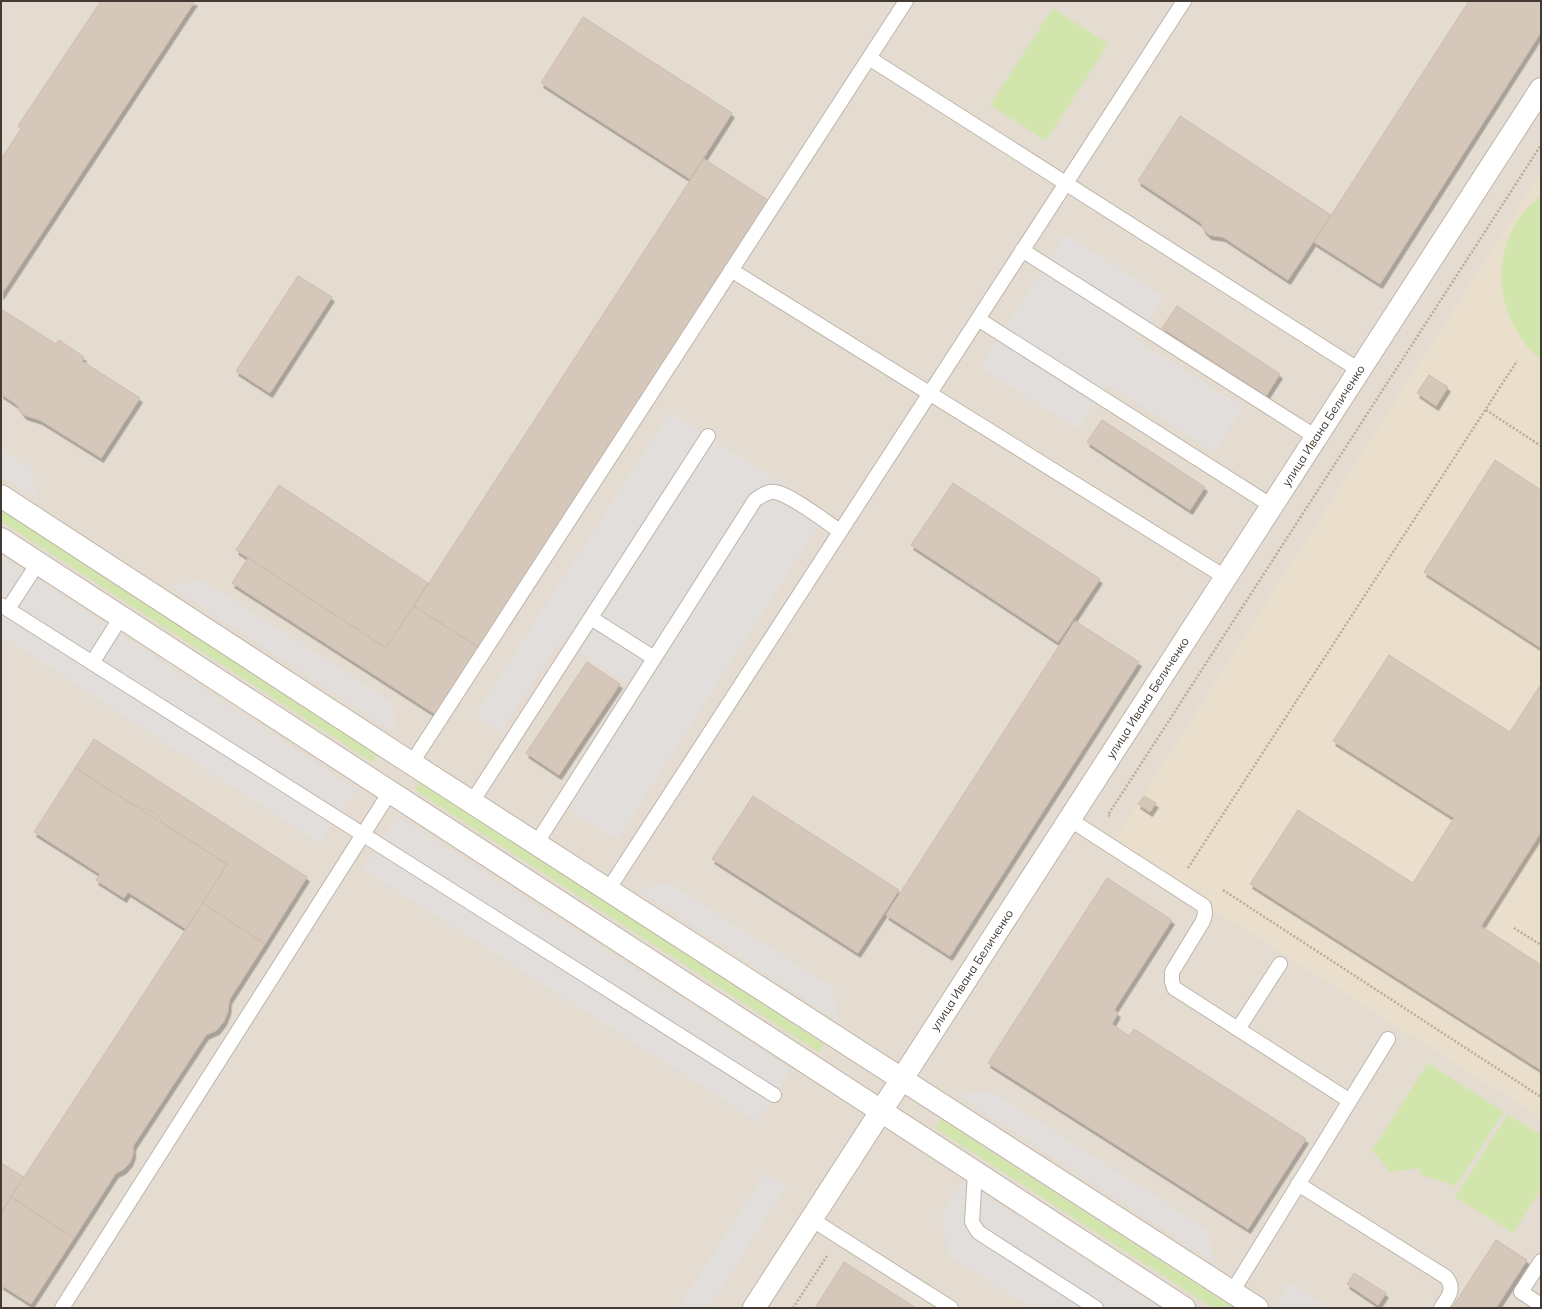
<svg xmlns="http://www.w3.org/2000/svg" width="1542" height="1309" font-family="Mulish,sans-serif">
	<style>
		.residential { fill: #e5dcd1 }
		.education { fill: #eadecd }
		.green { fill: #d2e5ac }
		.parking { fill: #e1dedb }
		.building { fill: #d5c8bb; stroke: #cdbcac; filter: url(#shadow) }
		.lines { fill: none; stroke-linecap: round; stroke-linejoin: round }
		.lane-casing { stroke: #bfb4a9; stroke-width: 16 }
		.street-casing { stroke: #bfb4a9; stroke-width: 24 }
		.path { stroke: #bdab97; stroke-width: 2.5; stroke-dasharray: 2 2; stroke-linecap: butt }
		.lane { stroke: #fff; stroke-width: 14 }
		.street { stroke: #fff; stroke-width: 22 }
		.labels { text-anchor: middle; stroke-width: 4; stroke-linejoin: round; paint-order: stroke }
		.street-label { font-size: 12px; fill: #423a33; stroke: #fff }
	</style>
	<defs>
		<filter id="shadow"><feDropShadow dx="2.5" dy="4.5" stdDeviation="0" flood-color="#0004"/></filter>
	</defs>
	<rect width="100%" height="100%" fill="#f1ebe3"/>
	<!-- residential -->
	<path class="residential" d="M1,1h1540v1307h-1540z"/>
	<!-- education -->
	<path class="education" d="M1541,173v945l-430,-273z"/>
	<!-- green -->
	<path class="green" d="M1053,8l55,36 -62,97 -56,-36z
		M1541,196v163c-12,-8 -19,-19 -26,-31 -24,-43 -16,-102 26,-132z
		M1,509l377,244 -6,9 -371,-241z
		M421,782l403,262 -5,8 -404,-262z
		M1428,1063l76,49 -48,74 -35,-11 -1,-7 -30,4 -18,-22z
		M1508,1114l33,21v54l-28,44 -58,-36z
		M941,1119l293,189h-21l-278,-180z"/>
	<!-- parking -->
	<path class="parking" d="M1065,234l98,62 -28,43 108,68 -29,45 -107,-68 -29,45 -98,-62z
		M670,412l157,100 -210,328 -49,-31 74,-116 -82,-53 -59,92 -26,-17z
		M1,449l30,19 6,31 -36,-23z
		M1,556l355,233 -36,55 -319,-209z
		M202,580l191,122 3,32 -226,-148z
		M397,816l394,253 -34,52 -394,-252z
		M669,883l163,104 7,35 -202,-133z
		M990,1090l218,140 6,32 -255,-166z
		M765,1174l21,13 -78,121h-30z
		M963,1181l196,127h-128l-83,-54 -5,-33 -4,-3z
		M1289,1283l40,25h-48l-6,-3z"/>
	<!-- building -->
	<path class="building" d="M101,1h94l-194,294v-136l20,-30 -3,-3z
		M1469,1h72v31l-161,252 -66,-42z
		M583,17l149,96 -42,66 -149,-96z
		M1180,116l151,99 -43,65 -65,-43 -14,-2 -5,-5 -3,-7 -63,-42z
		M704,159l67,43 -290,447 -67,-43z
		M298,276l34,21 -62,96 -34,-22z
		M1177,306l103,68 -14,22 -104,-68z
		M1,309l55,35 3,-4 25,17 -2,4 58,37 -39,60 -61,-38 -16,-5 -8,-11 -15,-10z
		M1429,375l19,12 -12,19 -19,-13z
		M1102,420l103,67 -15,23 -103,-68z
		M1495,460l46,30v158l-117,-76z
		M953,483l147,96 -42,63 -147,-97z
		M279,485l149,98 -42,65 -150,-98z
		M248,558l138,90 28,-42 67,43 -43,67 -206,-133z
		M1075,621l64,41 -189,294 -64,-41z
		M1389,655l121,77 31,-48v148l-60,94 60,39v105l-291,-186 48,-74 115,73 41,-65 -121,-77z
		M587,662l33,22 -61,91 -33,-22z
		M94,739l213,138 -42,67 -62,-41 24,-39 -152,-96z
		M75,768l65,41h7l7,3 5,4 4,7 64,41 -41,65 -58,-37 -4,6 -28,-18 4,-6 -66,-42z
		M753,796l146,94 -41,63 -146,-94z
		M1144,796l12,7 -6,9 -12,-8z
		M1107,878l65,42 -58,90 4,3 -6,11 17,12 5,-7 172,110 -58,90 -260,-166z
		M203,903l62,41 -36,56 -1,11 -4,10 -7,9 -11,5 -73,111v8l-3,8 -6,7 -8,4 -42,65 -63,-41z
		M1,1163l23,14 -23,36z
		M11,1197l63,41 -43,66 -30,-19v-72z
		M1496,1240l31,20 -31,48h-44z
		M844,1262l72,46h-101z
		M1354,1273l32,20 -8,12 -31,-21z"/>
	<g class="lines">
		<defs>
			<path id="lane" d="M869,58l490,312
				M1022,250l294,187
				M731,270l494,307
				M978,319l294,187
				M1,605l773,490
				M8,609l30,-46
				M591,618l63,40
				M92,663l29,-46
				M411,764l495,-763
				M472,802l236,-366
				M1069,819l135,87 1,8 -2,7 -31,51v9l2,7 176,113
				M536,844l219,-344c6,-4 12,-9 20,-8 15,2 51,30 65,39
				M608,890l576,-889
				M1238,1029l42,-65
				M975,1173l-3,49 6,10 118,76
				M1298,1184l148,93c10,12 2,20 -5,31
				M811,1219l140,89
				M1541,1261l-20,31 20,13
				M1232,1292l156,-253
				M62,1308l328,-516"/>
			<g id="street">
				<path d="M1,496l396,258 860,554"/>
				<path d="M1,539l1183,769"/>
				<path id="s1" d="M754,1308l787,-1219"/>
			</g>
		</defs>
		<!-- lane casing -->
		<use href="#lane" class="lane-casing"/>
		<!-- street casing -->
		<use href="#street" class="street-casing"/>
		<!-- path -->
		<path class="path" d="M1486,410l55,36
			M1110,816l-2,-1 433,-670
			M1188,868l329,-507
			M1223,890l318,207
			M1514,928l27,17
			M793,1308l34,-52"/>
		<!-- lane -->
		<use href="#lane" class="lane"/>
		<!-- street -->
		<use href="#street" class="street"/>
	</g>
	<g class="labels">
		<!-- street labels -->
		<g class="street-label">
			<text dy="4" stroke="none"><textPath href="#s1" startOffset="1050">улица Ивана Беличенко</textPath></text>
			<text dy="4" stroke="none"><textPath href="#s1" startOffset="726">улица Ивана Беличенко</textPath></text>
			<text dy="4" stroke="none"><textPath href="#s1" startOffset="402">улица Ивана Беличенко</textPath></text>
		</g>
	</g>
	<!-- border -->
	<rect width="1542" height="1309" fill="none" stroke="#423a33" stroke-width="4"/>
</svg>
